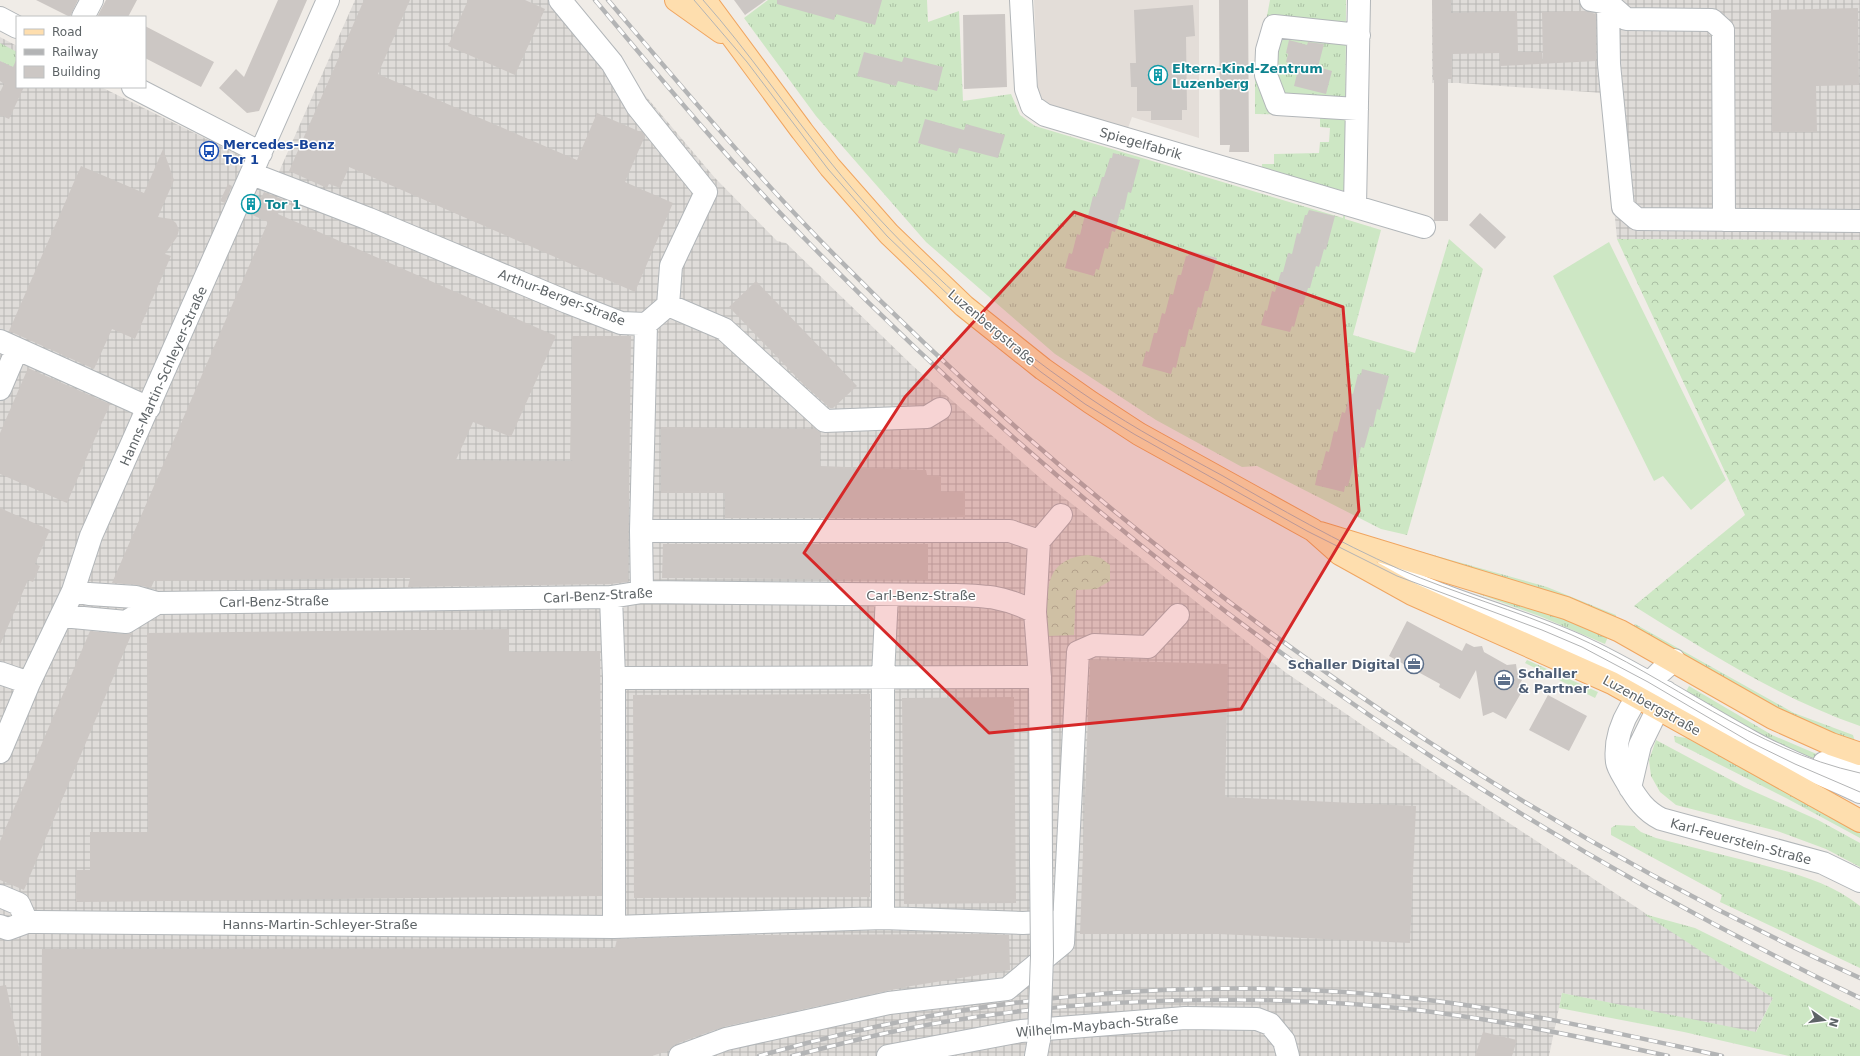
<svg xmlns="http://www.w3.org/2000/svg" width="1860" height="1056" font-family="'DejaVu Sans',sans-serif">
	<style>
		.industrial { fill: url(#industrial-grid) }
		.education { fill: #e3ddd8 }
		.grass { fill: url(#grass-tufts) }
		.forest { fill: url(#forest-crowns) }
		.garden { fill: #cde7c4 }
		.building { fill: #ccc7c4 }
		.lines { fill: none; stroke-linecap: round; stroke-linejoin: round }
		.minor-casing { stroke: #b2b6b9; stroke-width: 24 }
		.major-casing { stroke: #f0a560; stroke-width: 24 }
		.minor { stroke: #fff; stroke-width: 22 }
		.major { stroke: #fedeae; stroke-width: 22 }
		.tram { stroke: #b3b4b5; stroke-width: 1 }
		.rail-casing { stroke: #b3b4b5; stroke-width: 4.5 }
		.rail { stroke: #fff; stroke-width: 3; stroke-dasharray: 9; stroke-linecap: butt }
		.minor-bridge-casing { stroke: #b2b6b9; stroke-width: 24; stroke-linecap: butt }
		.minor-bridge { stroke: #fff; stroke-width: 22 }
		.marked { fill: #d62828; fill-opacity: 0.2; stroke: #d62828; stroke-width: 3; stroke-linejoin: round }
		.labels { text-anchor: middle; stroke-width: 3; stroke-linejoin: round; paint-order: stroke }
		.culture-label { font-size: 13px; font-weight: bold; fill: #0d838f; stroke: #fff; text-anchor: start }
		.street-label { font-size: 13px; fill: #5e6467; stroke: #fff }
		.transit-label { font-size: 13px; font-weight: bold; fill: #164399; stroke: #fff; text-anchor: start }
		.service-label { font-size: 13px; font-weight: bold; fill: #4e5e75; stroke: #fff; text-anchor: end }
	</style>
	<defs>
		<pattern id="industrial-grid" width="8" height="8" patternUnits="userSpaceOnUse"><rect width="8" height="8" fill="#dfdcd9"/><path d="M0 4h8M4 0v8" fill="none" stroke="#b8b6b4"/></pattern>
		<pattern id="grass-tufts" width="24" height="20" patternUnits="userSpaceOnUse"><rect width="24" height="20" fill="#cde7c4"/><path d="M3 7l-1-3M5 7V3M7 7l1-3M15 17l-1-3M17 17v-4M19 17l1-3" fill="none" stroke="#aabfa3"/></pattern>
		<pattern id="forest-crowns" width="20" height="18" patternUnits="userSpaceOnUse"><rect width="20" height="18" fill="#cde7c4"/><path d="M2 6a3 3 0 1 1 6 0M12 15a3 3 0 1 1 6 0" fill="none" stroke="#aabfa3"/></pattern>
	</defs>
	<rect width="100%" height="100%" fill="#f0ece7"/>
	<!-- industrial -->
	<path class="industrial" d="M355,0h213l48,61 99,117 62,63 9,2 127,123 135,119 237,187 108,74 380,252 -18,35 -193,-40 -13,63h-1549v-1019l17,9v41h84l177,87z
		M1432,0h428v240l-243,-1 -14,-146 -144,-10h-27z"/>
	<!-- education -->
	<path class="education" d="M1034,0h165v138l-67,-21 -4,11 -82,-23 -8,-10z"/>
	<!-- grass -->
	<path class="grass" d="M768,0h159l1,22 31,-11 4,90 48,-7 9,21 15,11 308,92 1,-27 -82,-21v-6h12v-10l45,-1 1,-11h9l1,-14 -10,-1v-12l-65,-1v-35l15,-79h76l-1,219 36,11 -28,105 62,18 34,-114 34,30 -76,266 -26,-6 -124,-63 -15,1 -86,-47 -101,-66 -129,-112 -110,-126 -72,-98z
		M0,43l17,9v17l-17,-8z
		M1376,539l171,48 69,28v5z
		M1417,567l192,67 -4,10 -63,-27 -126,-46z
		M1635,624l159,89 59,22 3,10 -64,-26 -160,-90z
		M1527,660l71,32 -3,6 -70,-35z
		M1689,686l83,49 54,23 34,42 -184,-90z
		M1674,736l12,2 61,30 113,63v7l-74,-40 -111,-56z
		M1656,740l88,47 74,33 42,23v24l-34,-18 -49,-18 -101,-26 -16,-13 -9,-16 -2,-16z
		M1616,825l18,1 7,6 15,6c32,8 63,16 95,24 38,10 78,19 109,44v62l-140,-66 2,-7 -111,-60v-7z
		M1644,914l51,14 165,82v46h-71l-105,-24 -125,-24 3,-15 194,39 17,-34z"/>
	<!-- forest -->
	<path class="forest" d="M1617,239l243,1v486c-83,-29 -152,-74 -226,-120l111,-91z
		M1088,555l13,3 9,7v16l-14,8 -20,1 -2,45 -27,1c1,-38 -8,-77 41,-81z"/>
	<!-- garden -->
	<path class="garden" d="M1609,242l117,238 -35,30 -28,-34 -9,5 -101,-205z"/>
	<!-- building -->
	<path class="building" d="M36,0h42l-8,17z
		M106,0h31l-9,17h-31z
		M278,0h29l-48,111 -12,2 -28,-25 17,-19 8,8z
		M364,0h46l-32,74 199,86 20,-47 46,20 2,3 -20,46 48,21 -38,89 -286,-125 -9,21 -11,-4 -2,4 -38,-17z
		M468,0h57l20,9 -30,66 -67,-29z
		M734,0h32l-21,15z
		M777,0h105l-7,25 -39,-11 -2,6 -57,-16z
		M1219,0h29l1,152h-20l1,-7h-10z
		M1432,0h19v13l66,-2 1,41h24l1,10 -1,-50 43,-1 11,3v47l-96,5v-13l-48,1v25h-4v142h-14v-141h-1z
		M1193,5l2,31 -9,1 1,73h-5v10h-31v-9h-14v-24h-6l-1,-24h6l-2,-53z
		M1858,8l1,77 -43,1 1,46h-45l-1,-122z
		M1005,14l2,73 -43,2 -1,-74z
		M145,26l69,36 -13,25 -56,-29z
		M1289,40l18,5 1,-3 16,2 -6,23 14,4 -6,23 -32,-8 5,-20 -13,-4 2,-8 -2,-1z
		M864,52l38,10 2,-5 39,10 -6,24 -39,-10 -2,5 -39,-10z
		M17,58v29h7l-15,32 -9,-4v-23l4,-8 -4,-3v-20l13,6z
		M925,119l39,11 2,-6 39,11 -7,23 -39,-10 -2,6 -39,-11z
		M163,149l11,31 -16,37 13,2 5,4 3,7 -2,7 -12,17 6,2 -36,83 -23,-10 -18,40 -85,-38 72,-165 63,27z
		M1113,153l27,7 -9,33 -3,-1 -4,18 -3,-1 -6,23 -3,-1 -4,18 -3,-1 -6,22 -3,-1 -2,7 -29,-8 4,-15 3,1 5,-20 3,1 5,-20 3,1 5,-20 3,1 6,-20h2l6,-19h2z
		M228,184l4,2 -7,17 -5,-2z
		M264,192l20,8 -6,14 278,122 -45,101 -38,-15 -17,38 117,1 -3,-1 2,-124h59l-3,246 -18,2 -202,3 2,-9 -256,3 -3,7 -14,-3 -25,-2 156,-361 -20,-9 7,-17 6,2z
		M1309,210l26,6 -9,34 -2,-1 -5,18 -3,-1 -6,22h-2l-5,17h-3l-6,22 -2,-1 -2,6 -29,-7 4,-15 2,1 5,-20 3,1 6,-20h2l5,-19 4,1 5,-21 3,1 5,-19h2z
		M1480,213l26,24 -11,12 -26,-24z
		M1190,251l27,7 -9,33h-3l-4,17 -3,-1 -6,23 -3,-1 -4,18 -4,-1 -5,22 -3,-1 -2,7 -29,-8 4,-15 3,1 5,-19h3l5,-20 3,1 5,-20 3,1 5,-20h3l5,-19h2z
		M756,281l101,105 -24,22h-3l-26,-23 -75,-78z
		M28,368l82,36 -43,99 -67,-29v-41z
		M1362,369l27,7 -9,34 -3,-1 -4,18 -3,-1 -6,22 -3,-1 -4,18 -3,-1 -6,22h-3l-1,6 -29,-7 3,-15h3l5,-19 3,1 5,-21 3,1 5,-20 3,1 5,-20 3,1 5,-20 3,1z
		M661,427l155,2 4,3v34l106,4 1,5 14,1v16l24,-1v26l-37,1h-203v-25h-64z
		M0,508l50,22 -15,34 5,2 -7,16 -5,-2 -28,65z
		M663,544h265v36l-266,-2z
		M1407,621l55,30 4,-8 8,4 8,-1 2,6 23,13 9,-1 1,7 8,4 -6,10 5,3 -18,31 -13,-7 -10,4 -7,-46 -16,29 -21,-12 1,-3 -51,-28z
		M509,629v23l91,-1 2,245 -526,6v-32h14v-38h58l-1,-199z
		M90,631l35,3 7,-1 -108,257 -24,-10v-39z
		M1090,660l138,4 -3,133 191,9 -6,137 -191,-9h-139z
		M870,694v203l-236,1 -1,-203z
		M1548,695l39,21 -18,35 -40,-21z
		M1014,697l2,206 -112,1 -2,-206z
		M987,934l22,1 1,35 -105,17 -182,40 -47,17 -6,6 -18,6h-611l1,-107 573,-1 2,-9 123,-4z
		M6,985l15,71h-21v-70z
		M1483,1032l34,8 -5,16h-37z"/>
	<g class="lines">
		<defs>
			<path id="minor" d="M560,0l52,63 25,43 69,86 -35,74 -3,39 -22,19
				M1021,0l5,89 6,17 13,9 379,112
				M1591,0l17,3 1,61 14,143 14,12 223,2
				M1608,3l18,16 86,1 11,10 1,190
				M83,17l9,-17
				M0,18l17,9
				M133,87l128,66
				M1357,109l-80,-5 -11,-29 1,-25 7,-24 85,9
				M252,174l117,45 198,83 54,21 25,1 -5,207 1,61
				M1355,206l4,-206
				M668,305l56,24 101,92 102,-4 13,-8
				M0,341l149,67
				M0,389l17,-40
				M641,531h369l29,10
				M1386,570c62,33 133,48 197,78 58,27 111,62 167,93 35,20 73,33 110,51
				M73,591l16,3 47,3 21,6 454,-6 31,-5 310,3c34,1 52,1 83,17
				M611,597l3,81v249l269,-9v-242l4,-81
				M62,616l64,6 31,-19
				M1674,660c-30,25 -62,60 -57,102 1,7 8,16 11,22 9,15 17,27 33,35l162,44 37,18
				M0,673l29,10
				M614,678l426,-1
				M0,752l29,-69 44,-92 18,-55 237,-536
				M1824,763l36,10
				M1630,788l10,-43 26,-53
				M1041,863l-1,-186 -5,-65 4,-71 22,-26
				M0,896l19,8 8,18
				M883,918l140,5 37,-2
				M0,926l8,3 19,-7h9l578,5
				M680,1056l46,-17 163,-36 118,-14 56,-46 15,-291 16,-7 54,2 30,-32
				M888,1056l133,-25 164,-13 72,1 13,5 14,17 4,15
				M1036,1056l3,-17"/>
			<path id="major" d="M676,0l45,32
				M705,0l97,131 28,36 59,67 75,72 79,63 47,33 49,32 174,96 27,24 72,40 200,89 248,138
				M1320,533l246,75 54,23 153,87 58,26 29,10"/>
		</defs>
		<!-- minor casing -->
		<use href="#minor" class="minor-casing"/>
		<!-- major casing -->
		<use href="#major" class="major-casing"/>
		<!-- minor -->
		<use href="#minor" class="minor"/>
		<!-- major -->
		<use href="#major" class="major"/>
		<!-- tram -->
		<path class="tram" d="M694,0l53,62 81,107 59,67 75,72 79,64 44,32 49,30 173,97 90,45 145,54 40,17 66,35 102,60 45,22 65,28
			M703,0c46,52 84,109 128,163 29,36 62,72 96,104 51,49 108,95 167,134 41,28 85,51 129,75 57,33 115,66 176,93 57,25 117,41 173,66 100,44 179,114 288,138"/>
		<defs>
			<path id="rail" d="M595,0c70,84 139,167 216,245 307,314 653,563 1049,753
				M608,0c68,80 135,160 208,236 298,307 653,566 1044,742
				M759,1056c216,-62 445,-83 669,-56 99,12 197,35 294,56
				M792,1056c33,-8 66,-17 99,-24 147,-31 311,-38 461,-28 106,7 212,29 316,52"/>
		</defs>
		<!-- rail casing -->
		<use href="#rail" class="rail-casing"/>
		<!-- rail -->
		<use href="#rail" class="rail"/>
		<defs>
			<path id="minor-bridge" d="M1039,1039l3,-83 -1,-93"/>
		</defs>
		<!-- minor-bridge casing -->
		<use href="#minor-bridge" class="minor-bridge-casing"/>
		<!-- minor-bridge -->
		<use href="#minor-bridge" class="minor-bridge"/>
	</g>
	<!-- marked area -->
	<path class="marked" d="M1074,212l269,95 16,204 -118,198 -252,24 -185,-180 101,-156z"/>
	<!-- icons -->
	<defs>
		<symbol id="building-ring" viewBox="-11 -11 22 22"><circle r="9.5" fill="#fff" stroke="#0f9aa8" stroke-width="1.5"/><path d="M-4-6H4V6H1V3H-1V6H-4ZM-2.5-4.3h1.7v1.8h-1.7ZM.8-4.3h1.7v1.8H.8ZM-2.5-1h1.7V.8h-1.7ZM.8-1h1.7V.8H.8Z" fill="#0f9aa8"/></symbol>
		<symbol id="bus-ring" viewBox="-11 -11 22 22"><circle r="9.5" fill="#fff" stroke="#1a4fb4" stroke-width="1.5"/><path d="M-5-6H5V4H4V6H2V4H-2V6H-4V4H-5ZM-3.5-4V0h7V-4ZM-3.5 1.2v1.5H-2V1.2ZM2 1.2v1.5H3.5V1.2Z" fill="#1a4fb4"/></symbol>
		<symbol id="office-ring" viewBox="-11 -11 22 22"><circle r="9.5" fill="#fff" stroke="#5c6f8a" stroke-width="1.5"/><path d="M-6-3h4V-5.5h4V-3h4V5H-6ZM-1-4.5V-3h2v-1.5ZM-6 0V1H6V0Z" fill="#5c6f8a"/></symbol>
	</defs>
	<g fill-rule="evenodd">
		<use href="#building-ring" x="1147" y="64" width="22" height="22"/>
		<use href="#bus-ring" x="198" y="140" width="22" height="22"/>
		<use href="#building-ring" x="240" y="193" width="22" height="22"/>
		<use href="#office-ring" x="1403" y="653" width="22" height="22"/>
		<use href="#office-ring" x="1493" y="669" width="22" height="22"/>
	</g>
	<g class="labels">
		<!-- culture labels -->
		<g class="culture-label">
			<text x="1172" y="73">Eltern-Kind-Zentrum<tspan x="1172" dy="15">Luzenberg</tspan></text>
			<text x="265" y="209">Tor 1</text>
		</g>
		<!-- street labels -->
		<g class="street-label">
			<text transform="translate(1141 143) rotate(16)" y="5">Spiegelfabrik</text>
			<text transform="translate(562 297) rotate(21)" y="5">Arthur-Berger-Straße</text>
			<text transform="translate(992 327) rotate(40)" y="5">Luzenbergstraße</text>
			<text transform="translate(163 376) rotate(-66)" y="5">Hanns-Martin-Schleyer-Straße</text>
			<text transform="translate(598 595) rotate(-3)" y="5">Carl-Benz-Straße</text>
			<text x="921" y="600">Carl-Benz-Straße</text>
			<text transform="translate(274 601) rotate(-1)" y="5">Carl-Benz-Straße</text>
			<text transform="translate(1652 705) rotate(29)" y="5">Luzenbergstraße</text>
			<text transform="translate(1741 841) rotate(15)" y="5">Karl-Feuerstein-Straße</text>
			<text x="320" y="929">Hanns-Martin-Schleyer-Straße</text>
			<text transform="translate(1097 1025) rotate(-5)" y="5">Wilhelm-Maybach-Straße</text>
		</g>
		<!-- transit labels -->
		<g class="transit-label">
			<text x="223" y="149">Mercedes-Benz<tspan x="223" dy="15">Tor 1</tspan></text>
		</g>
		<!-- service labels -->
		<g class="service-label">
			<text x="1400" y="669">Schaller Digital</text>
			<text x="1518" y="678" text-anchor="start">Schaller<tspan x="1518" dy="15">&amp; Partner</tspan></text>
		</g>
	</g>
	<!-- legend -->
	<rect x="16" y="16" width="130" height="72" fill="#ffffff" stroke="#bfc1c2"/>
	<rect x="24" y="29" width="20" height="6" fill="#fedeae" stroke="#bfc1c2"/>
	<text x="52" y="36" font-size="12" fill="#5e6467">Road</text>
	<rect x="24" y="49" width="20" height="6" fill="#b3b4b5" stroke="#bfc1c2"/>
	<text x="52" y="56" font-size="12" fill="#5e6467">Railway</text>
	<rect x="24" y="66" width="20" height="12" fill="#ccc7c4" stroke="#bfc1c2"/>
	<text x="52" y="76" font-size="12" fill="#5e6467">Building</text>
	<!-- north arrow -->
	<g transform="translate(1824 1020) rotate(104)" stroke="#ffffff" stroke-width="3" paint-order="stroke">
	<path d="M0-3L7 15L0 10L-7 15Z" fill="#5e6467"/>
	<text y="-6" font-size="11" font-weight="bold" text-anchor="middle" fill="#5e6467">N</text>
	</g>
</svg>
